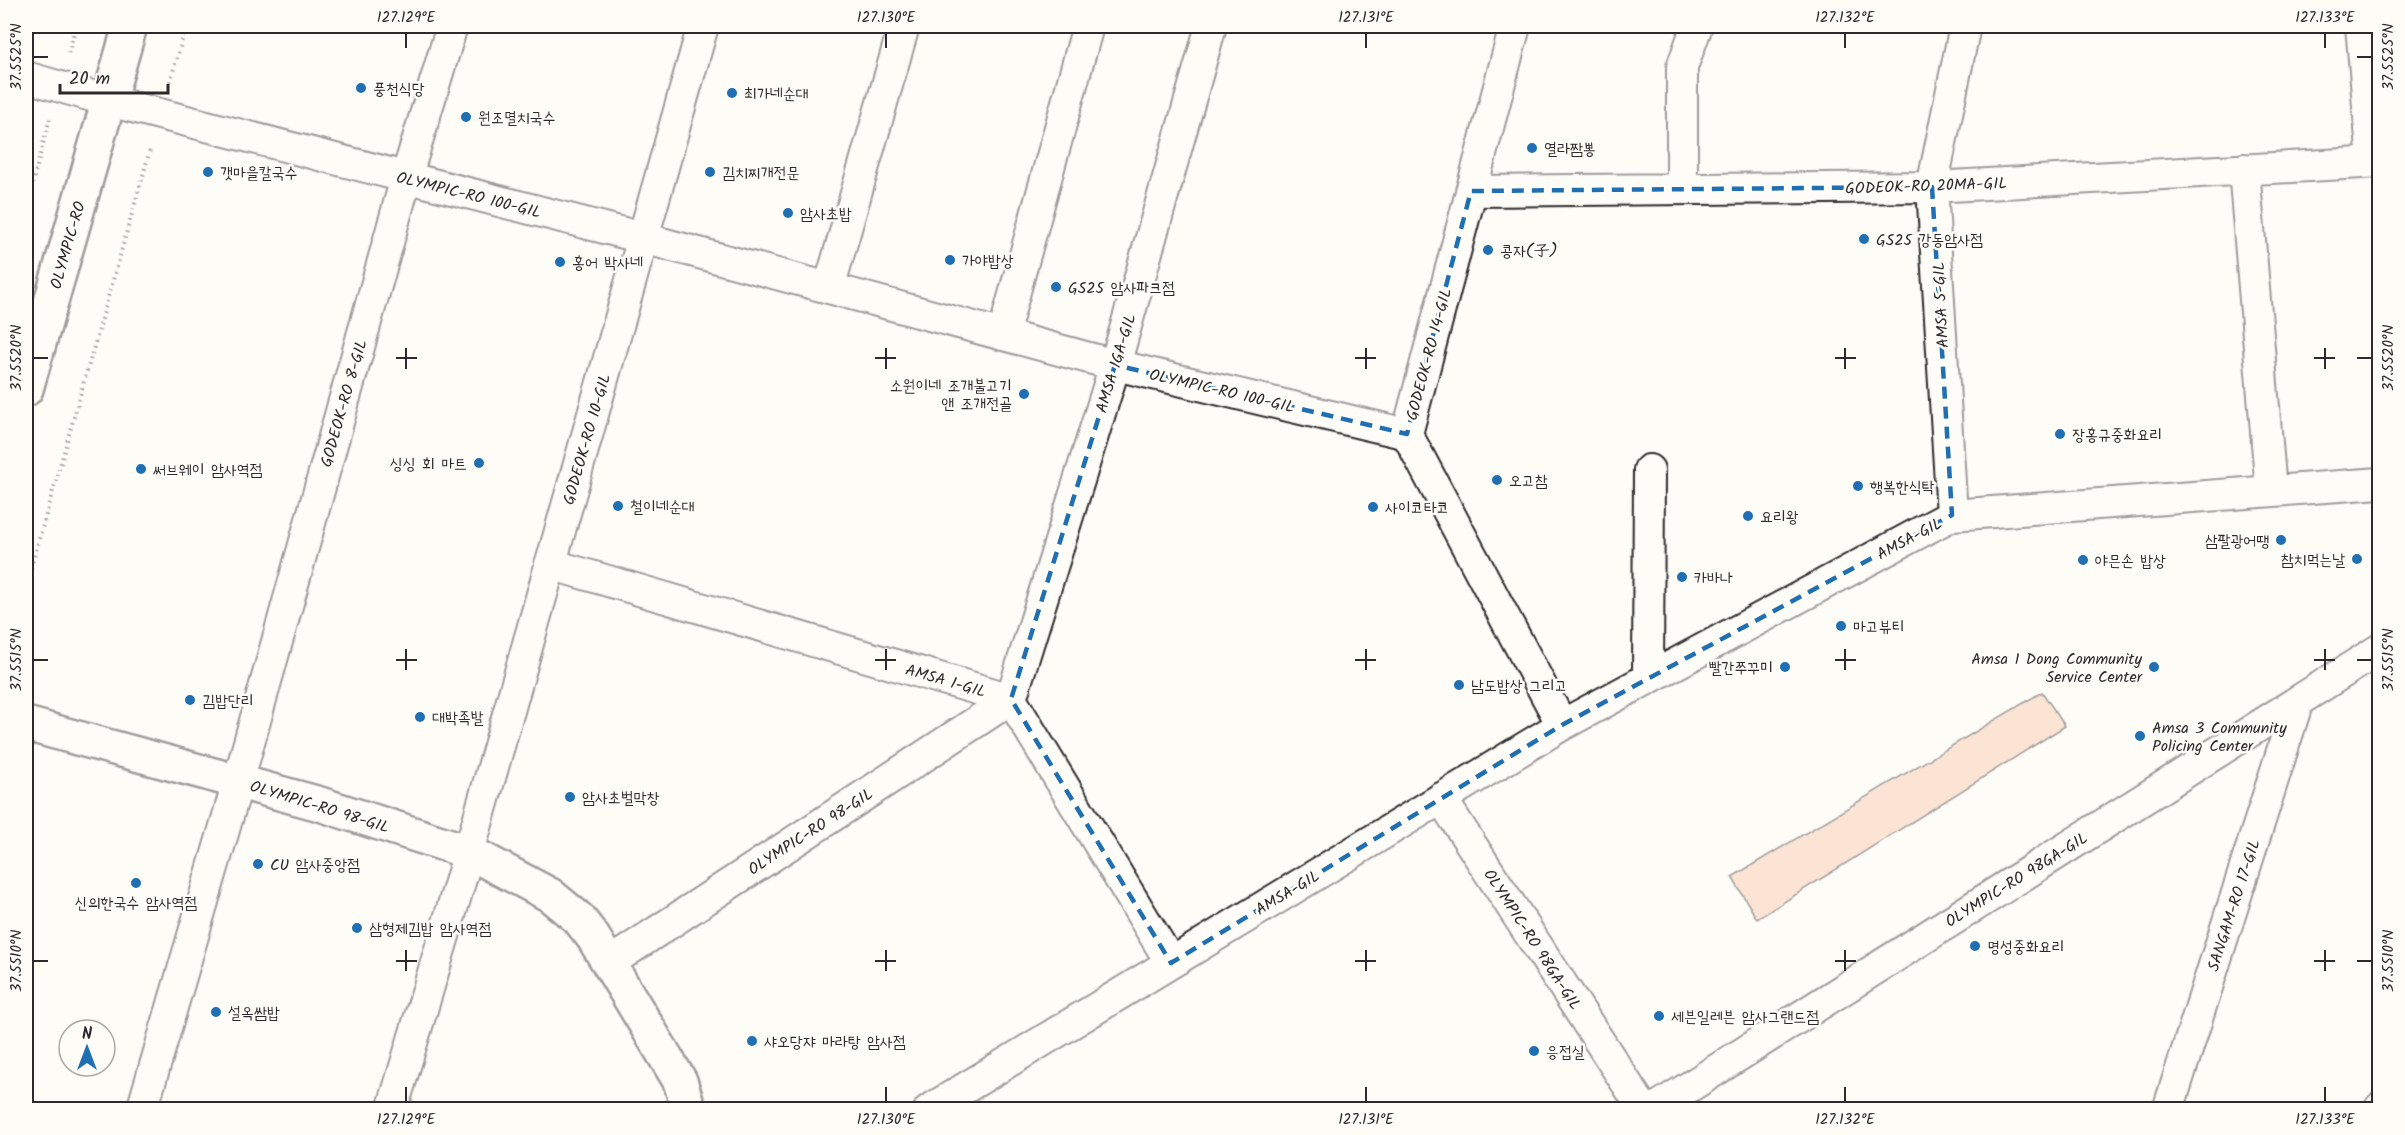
<svg xmlns="http://www.w3.org/2000/svg" width="2405" height="1135" font-family="Kalam,'LXGW WenKai TC','Poor Story',sans-serif">
	<style>
		.building { fill: #fac8ab; stroke: #2b2b2b; stroke-width: 1.5 }
		.lines { fill: none; stroke-linecap: round; stroke-linejoin: round }
		.street-casing { stroke: #2b2b2b; stroke-width: 34 }
		.secondary-casing { stroke: #2b2b2b; stroke-width: 38 }
		.path { stroke: #2b2b2b; stroke-width: 4; stroke-dasharray: 1.5 4.5; stroke-linecap: butt }
		.street { stroke: #fdfcf7; stroke-width: 30 }
		.secondary { stroke: #fdfcf7; stroke-width: 33 }
		.marked { fill: none; stroke: #1f6fb2; stroke-width: 4.5; stroke-dasharray: 12 8; stroke-linejoin: round }
		.ticks { fill: none; stroke: #2b2b2b; stroke-width: 2 }
		.poi-dot { fill: #1f6fb2; stroke: #fdfcf7; stroke-width: 2 }
		.labels { text-anchor: middle; stroke-width: 5; stroke-linejoin: round; paint-order: stroke }
		.poi-label { font-size: 16px; fill: #2b2b2b; stroke: #fdfcf7; text-anchor: start }
		.street-label { font-size: 16px; fill: #2b2b2b; stroke: #fdfcf7 }
		.neatline { fill: none; stroke: #2b2b2b; stroke-width: 2 }
		.ticks-label { font-size: 15px; text-anchor: middle; fill: #2b2b2b }
	</style>
	<rect width="100%" height="100%" fill="#fdfcf7"/>
	<filter id="ink" filterUnits="userSpaceOnUse"><feTurbulence type="fractalNoise" baseFrequency=".0167" numOctaves="2"/><feDisplacementMap in="SourceGraphic" scale="12" xChannelSelector="R" yChannelSelector="G"/><feConvolveMatrix kernelMatrix="1 2 1 2 8 2 1 2 1" color-interpolation-filters="sRGB"/></filter>
	<g filter="url(#ink)">
		<!-- building -->
		<path class="building" d="M2042,692l23,34 -308,193 -25,-42z"/>
		<g class="lines">
			<defs>
				<path id="street" d="M1515,26l-108,408 155,291
					M2361,26l12,136
					M26,77l83,24 534,137 472,127 292,69
					M2244,169l27,322
					M1682,189v-122l15,-41
					M1471,191l461,-4 448,-25
					M829,288l75,-262
					M1003,335l85,-309
					M1952,515l-20,-328 33,-161
					M550,564l461,135 160,264
					M1648,679l1,-209
					M1441,798l203,312
					M609,963l402,-264 104,-334 96,-339
					M142,1110l96,-328 168,-604 46,-152
					M392,1110l77,-258 234,-826
					M929,1110l633,-385 390,-210 428,-32
					M1653,1110l727,-461
					M2168,1110l130,-409
					M2379,1110l1,-2"/>
				<path id="secondary" d="M26,389l104,-363
					M26,724l294,80 149,48 81,43 29,24 14,18 87,144 9,29"/>
			</defs>
			<!-- street casing -->
			<use href="#street" class="street-casing"/>
			<!-- secondary casing -->
			<use href="#secondary" class="secondary-casing"/>
			<!-- path -->
			<path class="path" d="M68,53l8,-27
				M170,82l16,-56
				M26,207l24,-89
				M26,585l125,-438"/>
			<!-- street -->
			<use href="#street" class="street"/>
			<!-- secondary -->
			<use href="#secondary" class="secondary"/>
		</g>
	</g>
	<!-- marked area -->
	<path d="M0 0H2405V1135H0ZM1932,187l20,328 -390,210 -391,238 -160,-264 104,-334 292,69 64,-243z" fill="#fdfcf7" fill-opacity=".55" fill-rule="evenodd"/>
	<path class="marked" d="M1932,187l20,328 -390,210 -391,238 -160,-264 104,-334 292,69 64,-243z"/>
	<!-- ticks -->
	<path class="ticks" d="M406,33v15M886,33v15M1366,33v15M1845,33v15M2325,33v15M33,57h15M2357,57h15M406,348v21M886,348v21M1366,348v21M1845,348v21M2325,348v21M33,358h15M396,358h21M875,358h21M1355,358h21M1835,358h21M2314,358h21M2357,358h15M406,649v21M886,649v21M1366,649v21M1845,649v21M2325,649v21M33,660h15M396,660h21M875,660h21M1355,660h21M1835,660h21M2314,660h21M2357,660h15M406,950v21M886,950v21M1366,950v21M1845,950v21M2325,950v21M33,961h15M396,961h21M875,961h21M1355,961h21M1835,961h21M2314,961h21M2357,961h15M406,1087v15M886,1087v15M1366,1087v15M1845,1087v15M2325,1087v15"/>
	<!-- markers -->
	<g class="poi-dot">
		<circle cx="361" cy="88" r="6"/>
		<circle cx="732" cy="93" r="6"/>
		<circle cx="466" cy="117" r="6"/>
		<circle cx="1532" cy="148" r="6"/>
		<circle cx="208" cy="172" r="6"/>
		<circle cx="710" cy="172" r="6"/>
		<circle cx="788" cy="213" r="6"/>
		<circle cx="1864" cy="239" r="6"/>
		<circle cx="1488" cy="250" r="6"/>
		<circle cx="950" cy="260" r="6"/>
		<circle cx="560" cy="262" r="6"/>
		<circle cx="1056" cy="287" r="6"/>
		<circle cx="1024" cy="394" r="6"/>
		<circle cx="2060" cy="434" r="6"/>
		<circle cx="479" cy="463" r="6"/>
		<circle cx="141" cy="469" r="6"/>
		<circle cx="1497" cy="480" r="6"/>
		<circle cx="1858" cy="486" r="6"/>
		<circle cx="618" cy="506" r="6"/>
		<circle cx="1373" cy="507" r="6"/>
		<circle cx="1748" cy="516" r="6"/>
		<circle cx="2281" cy="540" r="6"/>
		<circle cx="2357" cy="559" r="6"/>
		<circle cx="2083" cy="560" r="6"/>
		<circle cx="1682" cy="577" r="6"/>
		<circle cx="1841" cy="626" r="6"/>
		<circle cx="1785" cy="667" r="6"/>
		<circle cx="2154" cy="667" r="6"/>
		<circle cx="1459" cy="685" r="6"/>
		<circle cx="190" cy="700" r="6"/>
		<circle cx="420" cy="717" r="6"/>
		<circle cx="2140" cy="736" r="6"/>
		<circle cx="570" cy="797" r="6"/>
		<circle cx="258" cy="864" r="6"/>
		<circle cx="136" cy="883" r="6"/>
		<circle cx="357" cy="928" r="6"/>
		<circle cx="1975" cy="946" r="6"/>
		<circle cx="216" cy="1012" r="6"/>
		<circle cx="1659" cy="1016" r="6"/>
		<circle cx="752" cy="1041" r="6"/>
		<circle cx="1534" cy="1051" r="6"/>
	</g>
	<g class="labels">
		<!-- poi labels -->
		<g class="poi-label">
			<text x="373" y="94">풍천식당</text>
			<text x="744" y="99">최가네순대</text>
			<text x="478" y="123">원조멸치국수</text>
			<text x="1544" y="154">열라짬뽕</text>
			<text x="220" y="178">갯마을칼국수</text>
			<text x="722" y="178">김치찌개전문</text>
			<text x="800" y="219">암사초밥</text>
			<text x="1876" y="245">GS25 강동암사점</text>
			<text x="1500" y="256">콩자(子)</text>
			<text x="962" y="266">가야밥상</text>
			<text x="572" y="268">홍어 박사네</text>
			<text x="1068" y="293">GS25 암사파크점</text>
			<text x="1012" y="391" text-anchor="end">소원이네 조개불고기<tspan x="1012" dy="18">앤 조개전골</tspan></text>
			<text x="2072" y="440">장홍규중화요리</text>
			<text x="467" y="469" text-anchor="end">싱싱 회 마트</text>
			<text x="153" y="475">써브웨이 암사역점</text>
			<text x="1509" y="486">오고참</text>
			<text x="1870" y="492">행복한식탁</text>
			<text x="630" y="512">철이네순대</text>
			<text x="1385" y="513">사이코타코</text>
			<text x="1760" y="522">요리왕</text>
			<text x="2269" y="546" text-anchor="end">삼팔광어땡</text>
			<text x="2345" y="565" text-anchor="end">참치먹는날</text>
			<text x="2095" y="566">야믄손 밥상</text>
			<text x="1694" y="583">카바나</text>
			<text x="1853" y="632">마고뷰티</text>
			<text x="2142" y="664" text-anchor="end">Amsa 1 Dong Community<tspan x="2142" dy="18">Service Center</tspan></text>
			<text x="1773" y="673" text-anchor="end">빨간쭈꾸미</text>
			<text x="1471" y="691">남도밥상 그리고</text>
			<text x="202" y="706">김밥단리</text>
			<text x="432" y="723">대박족발</text>
			<text x="2152" y="733">Amsa 3 Community<tspan x="2152" dy="18">Policing Center</tspan></text>
			<text x="582" y="803">암사초벌막창</text>
			<text x="270" y="870">CU 암사중앙점</text>
			<text x="136" y="908" text-anchor="middle">신의한국수 암사역점</text>
			<text x="369" y="934">삼형제김밥 암사역점</text>
			<text x="1987" y="952">명성중화요리</text>
			<text x="228" y="1018">설옥쌈밥</text>
			<text x="1671" y="1022">세븐일레븐 암사그랜드점</text>
			<text x="764" y="1047">샤오당쟈 마라탕 암사점</text>
			<text x="1546" y="1057">응접실</text>
		</g>
		<!-- street labels -->
		<g class="street-label">
			<text transform="translate(1926 185) rotate(-2)" y="6">GODEOK-RO 20MA-GIL</text>
			<text transform="translate(469 194) rotate(14)" y="6">OLYMPIC-RO 100-GIL</text>
			<text transform="translate(67 245) rotate(-74)" y="6">OLYMPIC-RO</text>
			<text transform="translate(1940 305) rotate(-93)" y="6">AMSA 5-GIL</text>
			<text transform="translate(1428 354) rotate(-75)" y="6">GODEOK-RO 14-GIL</text>
			<text transform="translate(1115 363) rotate(-73)" y="6">AMSA 1GA-GIL</text>
			<text transform="translate(1222 390) rotate(13)" y="6">OLYMPIC-RO 100-GIL</text>
			<text transform="translate(343 403) rotate(-74)" y="6">GODEOK-RO 8-GIL</text>
			<text transform="translate(586 439) rotate(-74)" y="6">GODEOK-RO 10-GIL</text>
			<text transform="translate(1909 538) rotate(-28)" y="6">AMSA-GIL</text>
			<text transform="translate(946 680) rotate(16)" y="6">AMSA 1-GIL</text>
			<text transform="translate(320 806) rotate(17)" y="6">OLYMPIC-RO 98-GIL</text>
			<text transform="translate(810 831) rotate(-33)" y="6">OLYMPIC-RO 98-GIL</text>
			<text transform="translate(2016 879) rotate(-32)" y="6">OLYMPIC-RO 98GA-GIL</text>
			<text transform="translate(1287 892) rotate(-31)" y="6">AMSA-GIL</text>
			<text transform="translate(2233 905) rotate(-72)" y="6">SANGAM-RO 17-GIL</text>
			<text transform="translate(1533 939) rotate(57)" y="6">OLYMPIC-RO 98GA-GIL</text>
		</g>
	</g>
	<!-- margin -->
	<rect width="2405" height="1135" fill="none" stroke="#fdfcf7" stroke-width="66"/>
	<!-- north arrow -->
	<g transform="translate(87 1048)"><circle r="28" fill="#fdfcf7" stroke="#a9a8a5" stroke-width="1.5"/>
	<path d="M0-4.5L10 22L0 15L-10 22Z" fill="#1f6fb2"/>
	<text y="-9" font-size="16" font-weight="bold" text-anchor="middle" fill="#2b2b2b">N</text>
	</g>
	<!-- scale -->
	<path d="M60 84v9h108v-9" fill="none" stroke="#2b2b2b" stroke-width="3"/>
	<text x="69" y="84" font-size="18" fill="#2b2b2b" stroke="#fdfcf7" stroke-width="4.5" paint-order="stroke">20 m</text>
	<rect x="33" y="33" width="2339" height="1069" class="neatline"/>
	<g class="ticks-label">
		<text x="406" y="22">127.129°E</text>
		<text x="886" y="22">127.130°E</text>
		<text x="1366" y="22">127.131°E</text>
		<text x="1845" y="22">127.132°E</text>
		<text x="2325" y="22">127.133°E</text>
		<text transform="translate(16 57) rotate(-90)" y="5">37.5525°N</text>
		<text transform="translate(2388 57) rotate(-90)" y="5">37.5525°N</text>
		<text transform="translate(16 358) rotate(-90)" y="5">37.5520°N</text>
		<text transform="translate(2388 358) rotate(-90)" y="5">37.5520°N</text>
		<text transform="translate(16 660) rotate(-90)" y="5">37.5515°N</text>
		<text transform="translate(2388 660) rotate(-90)" y="5">37.5515°N</text>
		<text transform="translate(16 961) rotate(-90)" y="5">37.5510°N</text>
		<text transform="translate(2388 961) rotate(-90)" y="5">37.5510°N</text>
		<text x="406" y="1124">127.129°E</text>
		<text x="886" y="1124">127.130°E</text>
		<text x="1366" y="1124">127.131°E</text>
		<text x="1845" y="1124">127.132°E</text>
		<text x="2325" y="1124">127.133°E</text>
	</g>
</svg>
